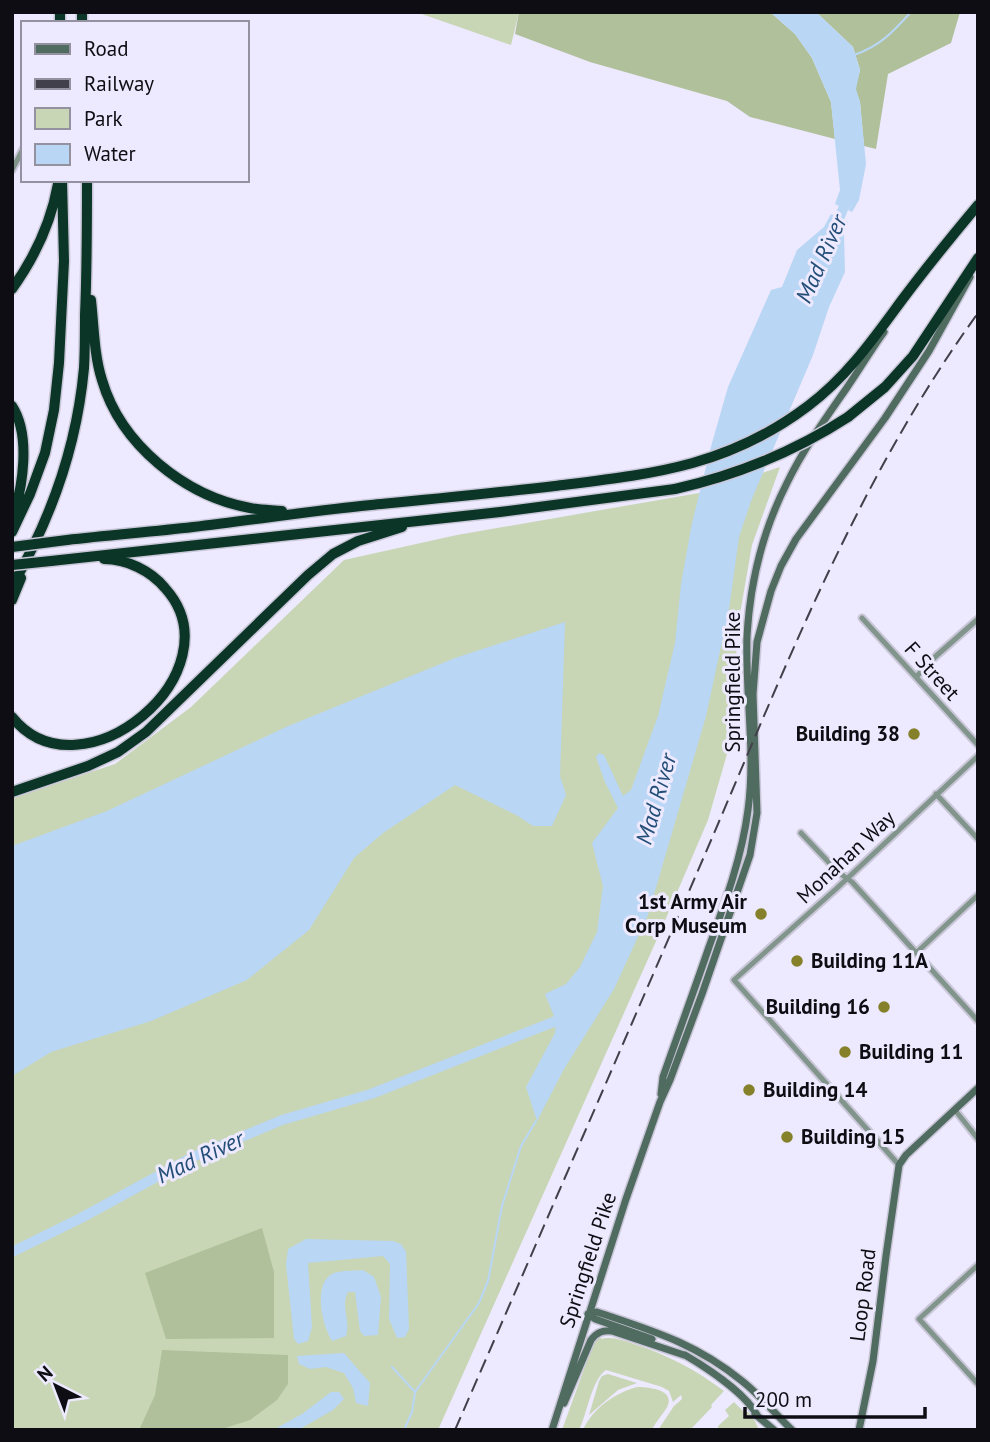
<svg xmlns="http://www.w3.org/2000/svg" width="990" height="1442" font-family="'PT Sans',sans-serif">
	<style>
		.green { fill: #c8d6b6 }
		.forest { fill: #b0c09b }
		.water { fill: #b9d6f5 }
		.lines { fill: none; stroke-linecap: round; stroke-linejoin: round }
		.stream { stroke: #b9d6f5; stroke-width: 2 }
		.river { stroke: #b9d6f5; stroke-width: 10 }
		.street-casing { stroke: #c9c6d8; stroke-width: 9 }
		.secondary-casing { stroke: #c9c6d8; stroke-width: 10 }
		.highway-casing { stroke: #c9c6d8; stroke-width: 13 }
		.street { stroke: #82958d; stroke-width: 5 }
		.secondary { stroke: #506b60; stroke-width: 7 }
		.highway { stroke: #0a3527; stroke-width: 10 }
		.rail { stroke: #42404a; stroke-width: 2; stroke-dasharray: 14 7; stroke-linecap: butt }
		.highway-bridge-casing { stroke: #c9c6d8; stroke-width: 13; stroke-linecap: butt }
		.highway-bridge { stroke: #0a3527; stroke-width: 10 }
		.poi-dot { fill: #84812a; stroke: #ede9fe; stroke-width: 2.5 }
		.labels { text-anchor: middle; stroke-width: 6; stroke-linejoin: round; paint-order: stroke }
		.street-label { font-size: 21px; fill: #0e0d13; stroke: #ede9fe }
		.poi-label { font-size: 21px; font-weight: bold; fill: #0e0d13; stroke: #ede9fe; text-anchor: start }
		.water-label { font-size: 23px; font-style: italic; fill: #234e77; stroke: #ede9fe }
	</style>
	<rect width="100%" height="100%" fill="#ede9fe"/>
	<!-- green -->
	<path class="green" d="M416,12h103l-8,33z
		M780,467l-28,78 -16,92 2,79 -30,104 -47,110 -223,500h-426v-632l103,-34 76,-57 153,-147 113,-25 248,-43z
		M600,1336l1,3c11,-3 22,1 33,5 34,11 62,26 90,47l-13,14 1,2 -22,23h-32l16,-24 8,-7 -1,-4 -8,7 -4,-11 -7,-4 -56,-17c-14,9 -19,44 -27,60h-17l31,-86z
		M608,1374l29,9 -19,7 -29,25 10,-34 3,-5z
		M637,1387c10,0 37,2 31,18 -2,6 -13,17 -16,25h-69c10,-22 32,-37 54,-43z
		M734,1402l10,10h4l6,7 5,11 -41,-1v-3l11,-10 -4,-6z"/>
	<!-- forest -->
	<path class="forest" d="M519,12h251l25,22 17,24 19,44 4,37 -85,-22 -23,-16 -137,-39 -75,-28z
		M816,12h144l-9,31 -63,31 -12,75 -12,-3 -4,-44 -5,-13 5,-19 -7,-23z
		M262,1228l12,44v66l-108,1 -21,-66z
		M162,1350l126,5v29l-11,16 -27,20 -31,10h-80l16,-35z"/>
	<!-- water -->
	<path class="water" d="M770,12h46l37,35 7,23 -4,19 4,13 6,62 -7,36 -7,12 -4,-2 2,-6 -4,5 -4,-2 1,-6 -4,5 -4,-2 5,-14 -9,-88 -19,-44 -17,-24z
		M831,214l4,2 -2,8 5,-6 3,1 -1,8 4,-6 4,1 -4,11 1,39 -16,35 -16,48 -62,146 -12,36 -10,72 -23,107 -58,199 -34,74 -50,80 -27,52 -11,-34 29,-54 1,-12 -11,-27 21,-10 14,-17 17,-35 6,-46 -11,-43 26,-35 -13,-26 -9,-25 3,-4 5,2 19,41 8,-6 27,-74 17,-73 6,-59 11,-61 20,-80 16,-56 43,-97 11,-3 15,-37 27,-23z
		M565,622l-5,154 6,19 -14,31h-19l-15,-10 -63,-31 -72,48 -29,25 -45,72 -62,50 -96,41 -100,31 -39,24v-230l95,-35 179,-84 169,-69z
		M306,1239l87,2 8,3 5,8 3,77 -4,8 -8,1 -8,-19 1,-55 -7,-8 -75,7 4,64 -4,14 -10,3 -4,-5 -8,-75 2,-15z
		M363,1270l11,7 7,20 -3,38 -14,1 -4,-5 -5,-39h-7c-8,16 3,26 -2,44l-14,5c-10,-15 -20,-59 2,-68 8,-3 21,-2 29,-3z
		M344,1353l26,30 -2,23 -12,-3 -3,-15 -9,-15 -18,-6 -16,2 -11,-5 -2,-8z
		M331,1392h8l5,7 -11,11 -35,20h-25l29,-16z"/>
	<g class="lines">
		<!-- stream -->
		<path class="stream" d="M854,55c26,-9 39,-23 57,-43
			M392,1367l23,25
			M404,1430l8,-18 3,-20 64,-89 9,-22 14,-75 19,-60 15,-25"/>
		<!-- river -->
		<path class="river" d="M834,231l15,-37
			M12,1252l69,-34 112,-61 89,-37 89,-26 185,-73 8,-8"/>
		<defs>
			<path id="street" d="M12,170l11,-21
				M862,618l116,127
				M916,677l20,-21 42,-37
				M936,794l42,45
				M801,833l37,39 14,10 126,139
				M916,953l62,-58
				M955,1110l23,29
				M899,1165l-165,-185 102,-91 142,-133
				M978,1265l-59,54 59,65"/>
			<path id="secondary" d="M661,1094l2,-17c15,-43 31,-86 46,-130 16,-44 33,-90 39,-137 8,-58 -3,-116 -1,-174 3,-53 16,-106 40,-153 16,-33 38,-64 59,-94 13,-19 25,-39 38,-57
				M588,1314l9,-2c56,19 98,31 145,69 18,14 33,33 50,49
				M588,1314l7,5 57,20
				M685,1355c22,13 60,38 72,60
				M564,1403l27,-63c6,-8 12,-10 21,-9l75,25
				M755,1414l19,16
				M552,1430l74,-231 34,-97 10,-22 32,-86 48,-139 7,-42 -4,-119 4,-52 14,-51 10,-25 15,-27 89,-121 44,-67 41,-74
				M859,1430l14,-69 13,-105 13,-91 7,-10 72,-67"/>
			<path id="highway" d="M60,12v11
				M82,12v11
				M12,289c23,-32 39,-66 46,-105
				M91,300c3,27 3,55 11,80 19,65 83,116 148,128 10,2 21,2 32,3
				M12,406c19,29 11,82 0,113
				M848,417l37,-30 28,-31 65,-98
				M12,532l18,-38 15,-41 9,-43 5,-47 5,-102 -2,-81
				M67,540c42,-5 84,-8 126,-13 59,-7 118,-16 178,-22 61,-6 123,-12 184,-19 97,-12 172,-19 253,-80 39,-29 66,-68 94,-106 24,-32 50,-64 76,-95
				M51,561l449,-49 175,-23
				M12,586c39,-67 65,-141 72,-218 1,-18 1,-36 1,-53 2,-45 2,-90 2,-135
				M12,600l9,-22
				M12,717c69,86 228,-46 153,-129 -14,-17 -38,-29 -61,-29
				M12,792l76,-26 30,-14 28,-20 162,-157 25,-21 25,-13 44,-14"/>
		</defs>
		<!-- street casing -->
		<use href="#street" class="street-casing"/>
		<!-- secondary casing -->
		<use href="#secondary" class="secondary-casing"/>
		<!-- highway casing -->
		<use href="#highway" class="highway-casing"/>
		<!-- street -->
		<use href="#street" class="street"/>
		<!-- secondary -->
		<use href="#secondary" class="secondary"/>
		<!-- highway -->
		<use href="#highway" class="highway"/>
		<!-- rail -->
		<path class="rail" d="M455,1430c86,-197 172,-395 257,-592 77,-180 150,-365 266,-525"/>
		<defs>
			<path id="highway-bridge" d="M675,489c62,-14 119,-37 173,-72
				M12,547l55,-7
				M12,565l39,-4"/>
		</defs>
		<!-- highway-bridge casing -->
		<use href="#highway-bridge" class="highway-bridge-casing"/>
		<!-- highway-bridge -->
		<use href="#highway-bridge" class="highway-bridge"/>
	</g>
	<!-- markers -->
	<g class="poi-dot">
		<circle cx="914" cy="734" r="7"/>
		<circle cx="761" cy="914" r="7"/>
		<circle cx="797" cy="961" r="7"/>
		<circle cx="884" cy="1007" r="7"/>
		<circle cx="845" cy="1052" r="7"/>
		<circle cx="749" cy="1090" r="7"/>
		<circle cx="787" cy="1137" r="7"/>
	</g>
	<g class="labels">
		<!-- street labels -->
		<g class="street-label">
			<text transform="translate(932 671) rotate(48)" y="7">F Street</text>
			<text transform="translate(733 682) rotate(-90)" y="7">Springfield Pike</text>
			<text transform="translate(846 857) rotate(-43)" y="7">Monahan Way</text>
			<text transform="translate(588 1260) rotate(-72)" y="7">Springfield Pike</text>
			<text transform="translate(863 1295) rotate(-83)" y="7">Loop Road</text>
		</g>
		<!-- poi labels -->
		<g class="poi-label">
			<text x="900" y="741" text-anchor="end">Building 38</text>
			<text x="747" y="909" text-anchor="end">1st Army Air<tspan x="747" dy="24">Corp Museum</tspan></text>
			<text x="811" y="968">Building 11A</text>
			<text x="870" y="1014" text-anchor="end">Building 16</text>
			<text x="859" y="1059">Building 11</text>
			<text x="763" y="1097">Building 14</text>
			<text x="801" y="1144">Building 15</text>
		</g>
		<!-- water labels -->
		<g class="water-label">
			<text transform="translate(821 259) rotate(-66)" y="8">Mad River</text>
			<text transform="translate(656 799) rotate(-74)" y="8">Mad River</text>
			<text transform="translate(200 1157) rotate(-25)" y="8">Mad River</text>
		</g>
	</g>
	<!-- border -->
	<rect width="990" height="1442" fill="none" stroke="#0e0d13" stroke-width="28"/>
	<!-- legend -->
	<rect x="21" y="21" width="228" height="161" fill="#ede9fe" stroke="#9491a0" stroke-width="2"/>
	<rect x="35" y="44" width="35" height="10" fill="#506b60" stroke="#9491a0" stroke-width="2"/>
	<text x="84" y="56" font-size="21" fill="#0e0d13">Road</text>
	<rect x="35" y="79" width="35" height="10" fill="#42404a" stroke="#9491a0" stroke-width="2"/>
	<text x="84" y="91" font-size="21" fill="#0e0d13">Railway</text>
	<rect x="35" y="108" width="35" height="21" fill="#c8d6b6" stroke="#9491a0" stroke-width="2"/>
	<text x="84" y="126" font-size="21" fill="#0e0d13">Park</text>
	<rect x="35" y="144" width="35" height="21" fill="#b9d6f5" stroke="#9491a0" stroke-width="2"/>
	<text x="84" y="161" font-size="21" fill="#0e0d13">Water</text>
	<!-- north arrow -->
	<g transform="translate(56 1386) rotate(318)" stroke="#ede9fe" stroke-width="5" paint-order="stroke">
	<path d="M0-5L12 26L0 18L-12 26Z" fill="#0e0d13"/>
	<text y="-10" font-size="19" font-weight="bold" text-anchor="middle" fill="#0e0d13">N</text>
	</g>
	<!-- scale -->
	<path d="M745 1407v10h180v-10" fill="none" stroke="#0e0d13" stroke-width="3.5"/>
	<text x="755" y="1407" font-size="21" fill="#0e0d13" stroke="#ede9fe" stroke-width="5" paint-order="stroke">200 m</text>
</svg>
